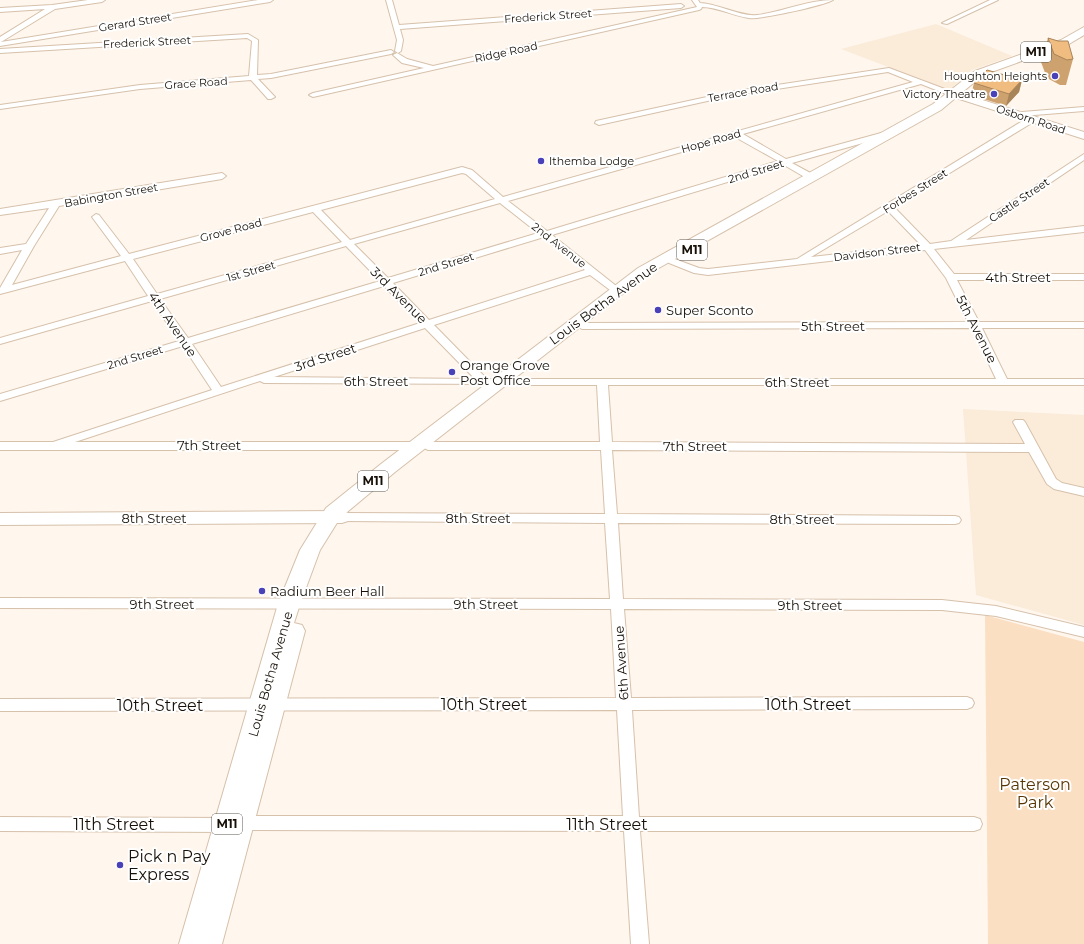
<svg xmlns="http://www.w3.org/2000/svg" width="1084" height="944" font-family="Montserrat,sans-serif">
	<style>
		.built { fill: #fbebd9 }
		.green { fill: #fadfc2 }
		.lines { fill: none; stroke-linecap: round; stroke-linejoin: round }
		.street-casing { stroke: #d6c1ab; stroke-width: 2 }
		.secondary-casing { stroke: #d6c1ab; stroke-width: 2 }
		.primary-casing { stroke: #d6c1ab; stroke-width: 2 }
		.street { fill: #fff; fill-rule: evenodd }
		.secondary { fill: #fff; fill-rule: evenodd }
		.primary { fill: #fff; fill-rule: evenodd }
		.wall { fill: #cea26e }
		.shaded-wall { fill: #a8845a }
		.building { fill: #f0bc80; stroke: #a8845a }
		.poi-dot { fill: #4941b7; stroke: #fff; stroke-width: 1.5 }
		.labels { text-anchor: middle; stroke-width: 4; stroke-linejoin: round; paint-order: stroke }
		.far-street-label { font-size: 11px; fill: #171008; stroke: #fff }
		.far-poi-label { font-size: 11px; fill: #171008; stroke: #fff; text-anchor: end }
		.shield { fill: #fff; stroke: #5d5852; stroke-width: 1 }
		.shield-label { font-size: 12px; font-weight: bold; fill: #171008 }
		.street-label { font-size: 13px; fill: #171008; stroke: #fff }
		.poi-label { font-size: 13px; fill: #171008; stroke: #fff; text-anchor: start }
		.near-street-label { font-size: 16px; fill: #171008; stroke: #fff }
		.near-park-label { font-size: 16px; fill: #583604; stroke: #fff }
		.near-poi-label { font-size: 16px; fill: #171008; stroke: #fff; text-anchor: start }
	</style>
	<rect width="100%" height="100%" fill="#fff6ed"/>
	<!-- built -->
	<path class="built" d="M936,24l76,32 -40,14 -23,20 -108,-41z
		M963,409l121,6v210l-108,-30z"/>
	<!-- green -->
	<path class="green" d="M985,615l99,27v302h-96z"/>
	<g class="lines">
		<defs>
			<path id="street" d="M88,0h17l-3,2 -47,7 -54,33 257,-42h15l-3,2 -270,44v-9l45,-28 -45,3v-4l52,-3z
				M386,0h6l7,25 282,-21 3,2 -3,2 -281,21 3,11 -2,11 -3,2 -3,-2 2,-11z
				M692,0h6l2,3c19,1 41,14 57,12 26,-3 50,-15 76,-15 -7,5 -74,20 -84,18 -16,-2 -31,-11 -47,-11l-1,2 -2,1 -386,87 -4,-2 4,-2 111,-25 -22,-5 -9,-8 4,-2 10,6 26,7 264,-59z
				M990,0h8l-51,24 -5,-1z
				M248,34l10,6 -1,35 14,-1 120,-24 3,2 -3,2 -120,24 -13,1 17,18 -4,2h-3l-17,-19 -111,9 -140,20v-4l140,-20 109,-9 3,-35 -5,-3 -247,15v-4z
				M889,68l69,26 -4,2h-3l-30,-12 -178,50 43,25 106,-29 4,2 -1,2 -103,29 22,12 1,2 -1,2h-6l-24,-14 -232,70 68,54 2,2 -2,2h-6l-24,-18 -156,50 53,54 16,1 1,2 -1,2 -239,-1 -4,-2 -185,61h342l5,3 6,-3h172l-3,-57h-86l-5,-3 5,-3h485l-24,-51 -390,1 -5,-3 5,-3 386,-1 -22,-44 -21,-28 -217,25 -14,-2 -25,-10 -2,-2 5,-3 27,10 9,1 89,-10 232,-142h6v4l-141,86 36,37 21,-3 133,-87v6l-118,80 118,-14v6l-150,17 20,25h130v6h-127l22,42h105v6h-102l25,51h77v6h-476l4,57 413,2 -12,-22 2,-2h8l2,2 31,57 6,4 22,5v8l-30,-7 -7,-5 -18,-32 -417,-2 5,64 338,2 4,1 2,3 -2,3 -4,1 -337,-1 5,76 319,1 54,6 88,21v10l-88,-21 -54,-6 -318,-1 7,89 336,-1 5,2 2,4 -2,4 -5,2 -335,1 7,107h335l6,2 2,5 -2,5 -6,2h-334l9,113h-18l-7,-113 -383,-1 -7,-4 -1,4 -6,2 -227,-1v-14l227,1 7,4 1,-4 6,-2h382l-6,-106 -617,1v-12l616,-1 -5,-89 -611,-1v-10l610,1 -5,-76 -263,-2 -4,-1 -2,-3 2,-3 4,-1 263,1 -4,-64h-173l-6,-3 -5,3h-417v-8h53l159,-52 -29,-44 -183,55v-7l179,-53 -27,-40 -152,43v-6l148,-42 -23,-35 -125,33v-6l22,-38 -22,4v-6l26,-4 23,-36 -49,7v-6l222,-36 4,3 -4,3 -163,27 -25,40 -22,39 109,-29 -29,-39 4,-3 3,1 30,39 333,-87 10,3 31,27 410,-115 -25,-10 -158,24 -131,29 -4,-2 1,-2 134,-29zM735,137l43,24 -231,70 -39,-30zM462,173l4,1 29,25 -145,41 -29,-30zM500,203l38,30 -150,45 -34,-34zM888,211l33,34 -110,12zM313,212l29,30 -185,52 -24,-35zM544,237l41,33 -156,50 -36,-37zM346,246l34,35 -192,57 -28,-39zM384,286l36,37 -199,64 -29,-43zM425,328l50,51 -201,-2z
				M1084,107v4l-62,5 -4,-2 4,-2z"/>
			<path id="secondary" d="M954,91l130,41v7l-134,-43 -1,-2 1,-2z
				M342,511l6,2 3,4 -3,4 -6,2 -342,2v-12z"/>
			<path id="primary" d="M1084,27v8l-15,9 -86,31 -42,35 -293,164 -253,198 -55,46 -20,32 -20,54 -6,19 8,2 3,6 -83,313h-43l99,-340 22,-54 26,-42 55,-44 257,-196 295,-164 42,-33 86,-31z"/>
		</defs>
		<!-- street casing -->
		<use href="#street" class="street-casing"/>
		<!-- secondary casing -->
		<use href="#secondary" class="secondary-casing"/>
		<!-- primary casing -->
		<use href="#primary" class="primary-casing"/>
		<!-- street -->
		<use href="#street" class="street"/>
		<!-- secondary -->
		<use href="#secondary" class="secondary"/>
		<!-- primary -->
		<use href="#primary" class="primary"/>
	</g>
	<!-- wall -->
	<path class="wall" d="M1048,38l25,21 -7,26h-6l-13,-7 -6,-16z
		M1022,80l-3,12 -13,14 -35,-11 3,-12z"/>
	<!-- shaded-wall -->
	<path class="shaded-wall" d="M1022,80l-3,12 -13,14 3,-12z"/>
	<!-- building -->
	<path class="building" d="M1048,38l10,3h10l5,18 -6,1 -13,-6z
		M987,70l35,10 -13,14 -35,-11z"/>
	<!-- markers -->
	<g class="poi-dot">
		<circle cx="1055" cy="76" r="4"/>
		<circle cx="994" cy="94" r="4"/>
		<circle cx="541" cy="161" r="4"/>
		<circle cx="658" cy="310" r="4"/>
		<circle cx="452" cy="372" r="4"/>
		<circle cx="262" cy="591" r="4"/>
		<circle cx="120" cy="865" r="4"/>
	</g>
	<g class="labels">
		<!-- far-street labels -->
		<g class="far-street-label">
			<text transform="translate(548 16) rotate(-4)" y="4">Frederick Street</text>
			<text transform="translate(135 22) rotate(-9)" y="4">Gerard Street</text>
			<text transform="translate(147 42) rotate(-3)" y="4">Frederick Street</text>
			<text transform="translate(506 52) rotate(-12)" y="4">Ridge Road</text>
			<text transform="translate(196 83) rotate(-4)" y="4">Grace Road</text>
			<text transform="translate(743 92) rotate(-10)" y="4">Terrace Road</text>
			<text transform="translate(1031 119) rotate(18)" y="4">Osborn Road</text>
			<text transform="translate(711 141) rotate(-16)" y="4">Hope Road</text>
			<text transform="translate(756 171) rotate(-17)" y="4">2nd Street</text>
			<text transform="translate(915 191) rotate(-32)" y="4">Forbes Street</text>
			<text transform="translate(111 195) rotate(-10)" y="4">Babington Street</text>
			<text transform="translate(1019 200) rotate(-34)" y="4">Castle Street</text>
			<text transform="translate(231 230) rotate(-15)" y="4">Grove Road</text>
			<text transform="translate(559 245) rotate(38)" y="4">2nd Avenue</text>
			<text transform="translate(877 252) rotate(-7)" y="4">Davidson Street</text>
			<text transform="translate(446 264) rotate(-17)" y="4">2nd Street</text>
			<text transform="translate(251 271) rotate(-16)" y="4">1st Street</text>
			<text transform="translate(135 357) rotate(-17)" y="4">2nd Street</text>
		</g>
		<!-- far-poi labels -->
		<g class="far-poi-label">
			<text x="1047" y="80">Houghton Heights</text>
			<text x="986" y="98">Victory Theatre</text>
			<text x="549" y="165" text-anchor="start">Ithemba Lodge</text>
		</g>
		<!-- shield labels -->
		<g class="shield">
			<rect x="1021" y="42" width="30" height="20" rx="3"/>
			<rect x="677" y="240" width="30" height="20" rx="3"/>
			<rect x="358" y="471" width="30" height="20" rx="3"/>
			<rect x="212" y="814" width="30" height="20" rx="3"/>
		</g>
		<g class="shield-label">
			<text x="1036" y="56">M11</text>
			<text x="692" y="254">M11</text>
			<text x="373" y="485">M11</text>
			<text x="227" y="828">M11</text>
		</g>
		<!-- street labels -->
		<g class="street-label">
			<text x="1018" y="282">4th Street</text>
			<text transform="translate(399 295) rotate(45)" y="5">3rd Avenue</text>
			<text transform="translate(603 303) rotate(-36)" y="5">Louis Botha Avenue</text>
			<text transform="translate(173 324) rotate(56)" y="5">4th Avenue</text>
			<text x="833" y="331">5th Street</text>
			<text transform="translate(977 329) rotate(63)" y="5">5th Avenue</text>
			<text transform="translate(325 357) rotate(-18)" y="5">3rd Street</text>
			<text x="376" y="386">6th Street</text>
			<text x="797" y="387">6th Street</text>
			<text x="209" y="450">7th Street</text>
			<text x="695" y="451">7th Street</text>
			<text x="154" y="523">8th Street</text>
			<text x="478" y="523">8th Street</text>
			<text x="802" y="524">8th Street</text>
			<text x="162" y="609">9th Street</text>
			<text x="486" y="609">9th Street</text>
			<text x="810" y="610">9th Street</text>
			<text transform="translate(621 663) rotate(-94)" y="5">6th Avenue</text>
			<text transform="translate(270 674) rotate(-74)" y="5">Louis Botha Avenue</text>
		</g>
		<!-- poi labels -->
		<g class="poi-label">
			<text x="666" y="315">Super Sconto</text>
			<text x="460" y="370">Orange Grove<tspan x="460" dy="15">Post Office</tspan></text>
			<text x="270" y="596">Radium Beer Hall</text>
		</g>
		<!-- near-street labels -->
		<g class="near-street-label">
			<text x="484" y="710">10th Street</text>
			<text x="808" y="710">10th Street</text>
			<text x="160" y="711">10th Street</text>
			<text x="114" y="830">11th Street</text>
			<text x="607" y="830">11th Street</text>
		</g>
		<!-- near-park labels -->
		<g class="near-park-label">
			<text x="1035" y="790">Paterson<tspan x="1035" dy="18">Park</tspan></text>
		</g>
		<!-- near-poi labels -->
		<g class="near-poi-label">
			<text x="128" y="862">Pick n Pay<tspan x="128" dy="18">Express</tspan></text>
		</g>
	</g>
</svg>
